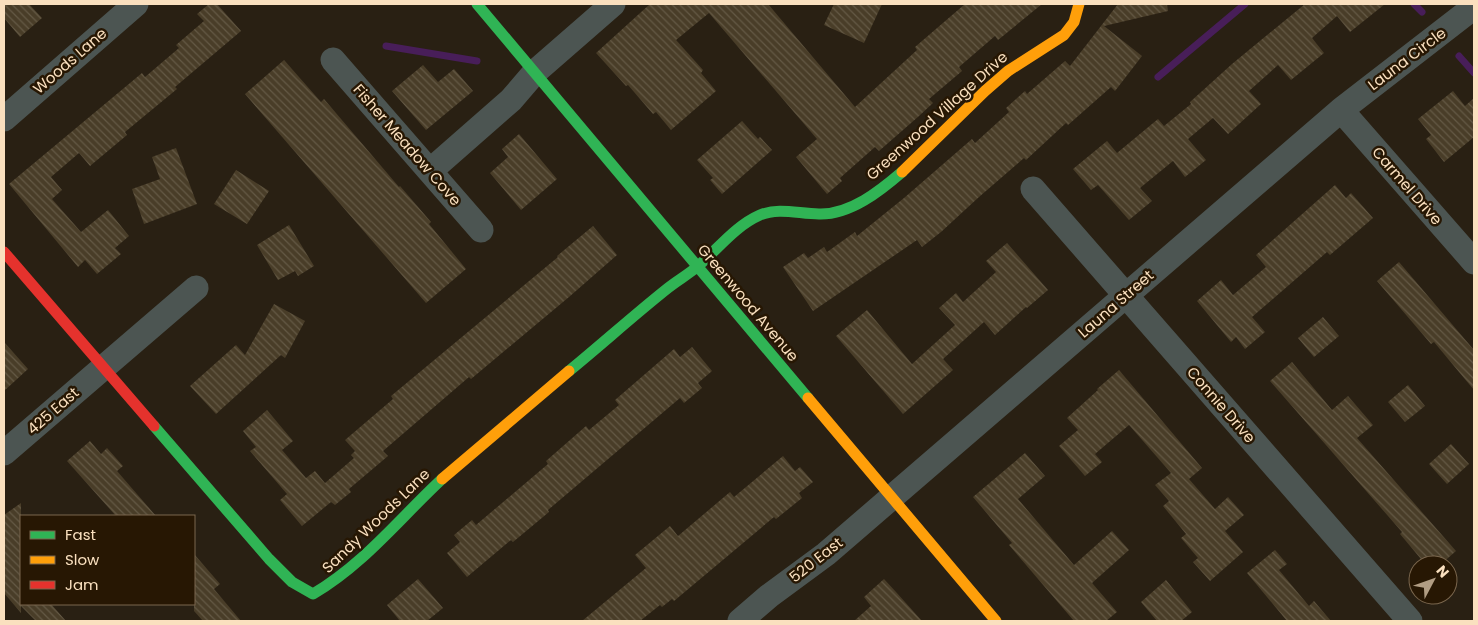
<svg xmlns="http://www.w3.org/2000/svg" width="1478" height="625" font-family="Poppins,sans-serif">
	<style>
		.lines { fill: none; stroke-linecap: round; stroke-linejoin: round }
		.stream { stroke: #481e59; stroke-width: 7 }
		.building { fill: url(#building-back-hatch) }
		.street { stroke: #4c5552; stroke-width: 25 }
		.fast { stroke: #30b455; stroke-width: 11 }
		.slow { stroke: #ff9f0a; stroke-width: 11 }
		.jam { stroke: #e5322d; stroke-width: 11 }
		.labels { text-anchor: middle; stroke-width: 5; stroke-linejoin: round; paint-order: stroke }
		.street-label { font-size: 15px; fill: #fae0bf; stroke: #271703 }
	</style>
	<defs>
		<pattern id="building-back-hatch" width="6" height="6" patternUnits="userSpaceOnUse" patternTransform="scale(1.25)"><rect width="6" height="6" fill="#493d28"/><path d="M-1 5l2 2M0 0l6 6M5-1l2 2" fill="none" stroke="#645945"/></pattern>
	</defs>
	<rect width="100%" height="100%" fill="#292013"/>
	<g class="lines">
		<!-- stream -->
		<path class="stream" d="M1414,4l8,8
			M386,46l91,15
			M1459,56l15,17
			M1158,77l87,-73"/>
	</g>
	<!-- building -->
	<path class="building" d="M4,4h25l13,14 -22,19 -16,-19z
		M209,4h8l24,27 -66,56 2,2 -52,43 2,3 -37,31 -11,-13 -28,24 11,13 -10,9 29,33 27,-22 21,26 -14,12 6,6 -24,20 -12,-14 -7,7 -69,-83 133,-111 3,4 34,-29 -3,-3 28,-24 -7,-7z
		M650,4h118l87,103 62,-57 -2,-3 50,-43h77l-44,36 -3,-4 -36,31 3,4 -33,28 4,4 -14,13 -40,35 -4,-4 -35,31 2,3 -15,13 -31,-37 21,-18 -108,-126 -33,27 27,30 -2,3 15,18 -45,39 -15,-18 -3,2 -25,-29 -2,1 -30,-33z
		M834,4h48l-18,39 -40,-18z
		M1118,4h49l1,7 -64,15 38,30 -27,35 -4,-4 -43,38 -2,-2 -40,37 -2,-2 -45,39 -38,35 -19,15 -5,-7 -104,71 -30,-44 21,-14 4,5 16,-11 3,5 28,-20 2,4 47,-38 68,-59 3,4 34,-31 -3,-4 19,-17 2,3 38,-33 5,5z
		M1305,4h80l-35,28 -13,-16 -25,22 12,15 -33,27 -13,-15 -29,26 12,13 -33,30 -15,-16 -25,21 18,21 -21,17 -12,-16 -33,27 12,13 -23,19 -31,-35 -7,5 -18,-21 34,-28 10,12 41,-34 6,7 27,-22 -1,-2 42,-38z
		M284,60l37,42 3,-3 75,88 1,-1 31,36 -2,2 37,45 -40,34 -181,-209z
		M423,65l15,17 16,-13 19,22 -47,39 -34,-39z
		M1453,91l12,15 9,-8v39l-30,25 -18,-23 5,-4 -13,-16z
		M742,121l16,18 2,-2 12,13 -50,44 -12,-14 3,-2 -16,-18z
		M519,134l38,45 -36,31 -31,-37 18,-16 -6,-8z
		M176,148l21,56 -53,20 -12,-35 28,-10 -8,-22z
		M236,170l33,21 -22,33 -33,-20z
		M1335,185l11,13 5,-5 22,25 -43,37 -3,-3 -75,65 13,15 -20,17 -9,-12 -5,5 -34,-41 24,-21 12,15 33,-28 -10,-12z
		M289,225l25,41 -16,10 -3,-5 -17,9 -21,-35z
		M593,226l24,29 -48,42 -98,82 -2,-2 -86,74 5,5 -39,33 2,3 -16,13 -4,-3 -29,24 -22,-26 7,-6 -37,-43 6,-4 -13,-16 24,-21 26,31 -11,9 24,28 9,-7 10,12 29,-25 -3,-3 4,-4 -10,-11 48,-41 -2,-3 167,-139 -1,-1z
		M1007,243l41,47 -21,18 -1,-1 -31,28 -11,-13 -41,37 10,11 -50,44 -67,-78 31,-26 45,54 43,-39 -16,-17 17,-15 7,9 33,-30 -10,-11z
		M1399,262l75,88v40l-40,-48 -3,2 -54,-63z
		M274,304l31,17 -20,37 -4,-3 -65,59 -26,-28 46,-41 9,10z
		M1323,317l16,19 -25,21 -16,-19z
		M4,342l24,27 -24,22z
		M692,347l20,24 -14,12 4,5 -18,15 -4,-5 -132,112 1,2 -36,30 -2,-2 -44,37 -20,-24 13,-11 -6,-7 18,-15 4,5 72,-61 -2,-3 40,-35 3,4 30,-25 -4,-5 59,-51 6,8z
		M1292,362l40,48 16,-14 25,29 -16,13 99,113 -16,14h-14l-26,-31 2,-2 -132,-151z
		M1119,370l83,98 -13,11 26,30 13,-12 16,18 -19,16 18,21 -33,29 -17,-19 5,-4 -17,-20 5,-4 -23,-28 6,-5 -14,-16 16,-12 -42,-48 -34,29 7,8 -17,14 -26,-30 19,-16 -11,-12 31,-28 -1,-1z
		M1408,385l17,21 -20,16 -17,-20z
		M90,441l11,13 6,-6 16,18 -6,5 39,45h-40l-49,-55z
		M1451,444l18,20 -22,20 -18,-20z
		M1025,453l20,23 -27,23 56,66 38,-34 17,19 -37,33 25,29 -11,9h-32l-65,-76 3,-2 -39,-46z
		M783,456l12,15 5,-4 13,15 -14,11 3,5 -26,21 -2,-2 -100,84 -2,-2 -10,8 -2,-2 -20,16h-58l64,-53 -11,-13 35,-29 8,10 52,-44 4,5z
		M21,503v101h30l15,17h-30l-15,-15v7l-17,-20v-78z
		M1275,550l12,14 -8,6 30,36 5,-5 17,20h-44l-40,-48z
		M194,554l26,30 -6,5 27,32h-38l-9,-10z
		M418,579l25,29 -16,13h-27l-13,-16z
		M884,579l12,13 26,29h-68l17,-15 -7,-9z
		M1166,580l26,32 -11,9h-24l-16,-19z"/>
	<g class="lines">
		<!-- street -->
		<path class="street" d="M333,60l148,170
			M1341,110l133,152
			M4,119l132,-115
			M430,171l81,-71 24,-28 78,-68
			M1033,189l377,432
			M4,453l192,-165
			M740,621l29,-25 57,-42 515,-444 133,-103"/>
		<!-- fast -->
		<path class="fast" d="M477,4l331,394
			M569,371c33,-27 65,-56 99,-83 10,-8 21,-14 30,-22 20,-17 37,-40 62,-51 19,-8 39,-1 59,-1 31,1 61,-23 83,-42
			M154,426l115,133 23,23 21,12c51,-30 86,-75 129,-115"/>
		<!-- slow -->
		<path class="slow" d="M902,172l83,-81 23,-20 56,-36 10,-13 5,-18
			M808,398l188,223
			M442,479l127,-108"/>
		<!-- jam -->
		<path class="jam" d="M4,252l150,174"/>
	</g>
	<g class="labels">
		<!-- street labels -->
		<g class="street-label">
			<text transform="translate(1407 59) rotate(-37)" y="5">Launa Circle</text>
			<text transform="translate(70 61) rotate(-41)" y="5">Woods Lane</text>
			<text transform="translate(937 116) rotate(-42)" y="5">Greenwood Village Drive</text>
			<text transform="translate(407 145) rotate(49)" y="5">Fisher Meadow Cove</text>
			<text transform="translate(1407 186) rotate(49)" y="5">Carmel Drive</text>
			<text transform="translate(748 303) rotate(50)" y="5">Greenwood Avenue</text>
			<text transform="translate(1116 304) rotate(-41)" y="5">Launa Street</text>
			<text transform="translate(1221 405) rotate(49)" y="5">Connie Drive</text>
			<text transform="translate(53 411) rotate(-41)" y="5">425 East</text>
			<text transform="translate(376 521) rotate(-44)" y="5">Sandy Woods Lane</text>
			<text transform="translate(816 560) rotate(-38)" y="5">520 East</text>
		</g>
	</g>
	<!-- border -->
	<rect width="1478" height="625" fill="none" stroke="#fae0bf" stroke-width="10"/>
	<!-- legend -->
	<rect x="20" y="515" width="175" height="90" fill="#271703" stroke="#7b674e"/>
	<rect x="30" y="531" width="25" height="8" fill="#30b455" stroke="#7b674e"/>
	<text x="65" y="540" font-size="15" fill="#fae0bf">Fast</text>
	<rect x="30" y="556" width="25" height="8" fill="#ff9f0a" stroke="#7b674e"/>
	<text x="65" y="565" font-size="15" fill="#fae0bf">Slow</text>
	<rect x="30" y="581" width="25" height="8" fill="#e5322d" stroke="#7b674e"/>
	<text x="65" y="590" font-size="15" fill="#fae0bf">Jam</text>
	<!-- north arrow -->
	<g transform="translate(1433 580) rotate(49)"><circle r="24" fill="#271703" stroke="#7b674e"/>
	<path d="M0-4L9 19L0 12L-9 19Z" fill="#b19d83"/>
	<text y="-8" font-size="14" font-weight="bold" text-anchor="middle" fill="#fae0bf">N</text>
	</g>
</svg>
